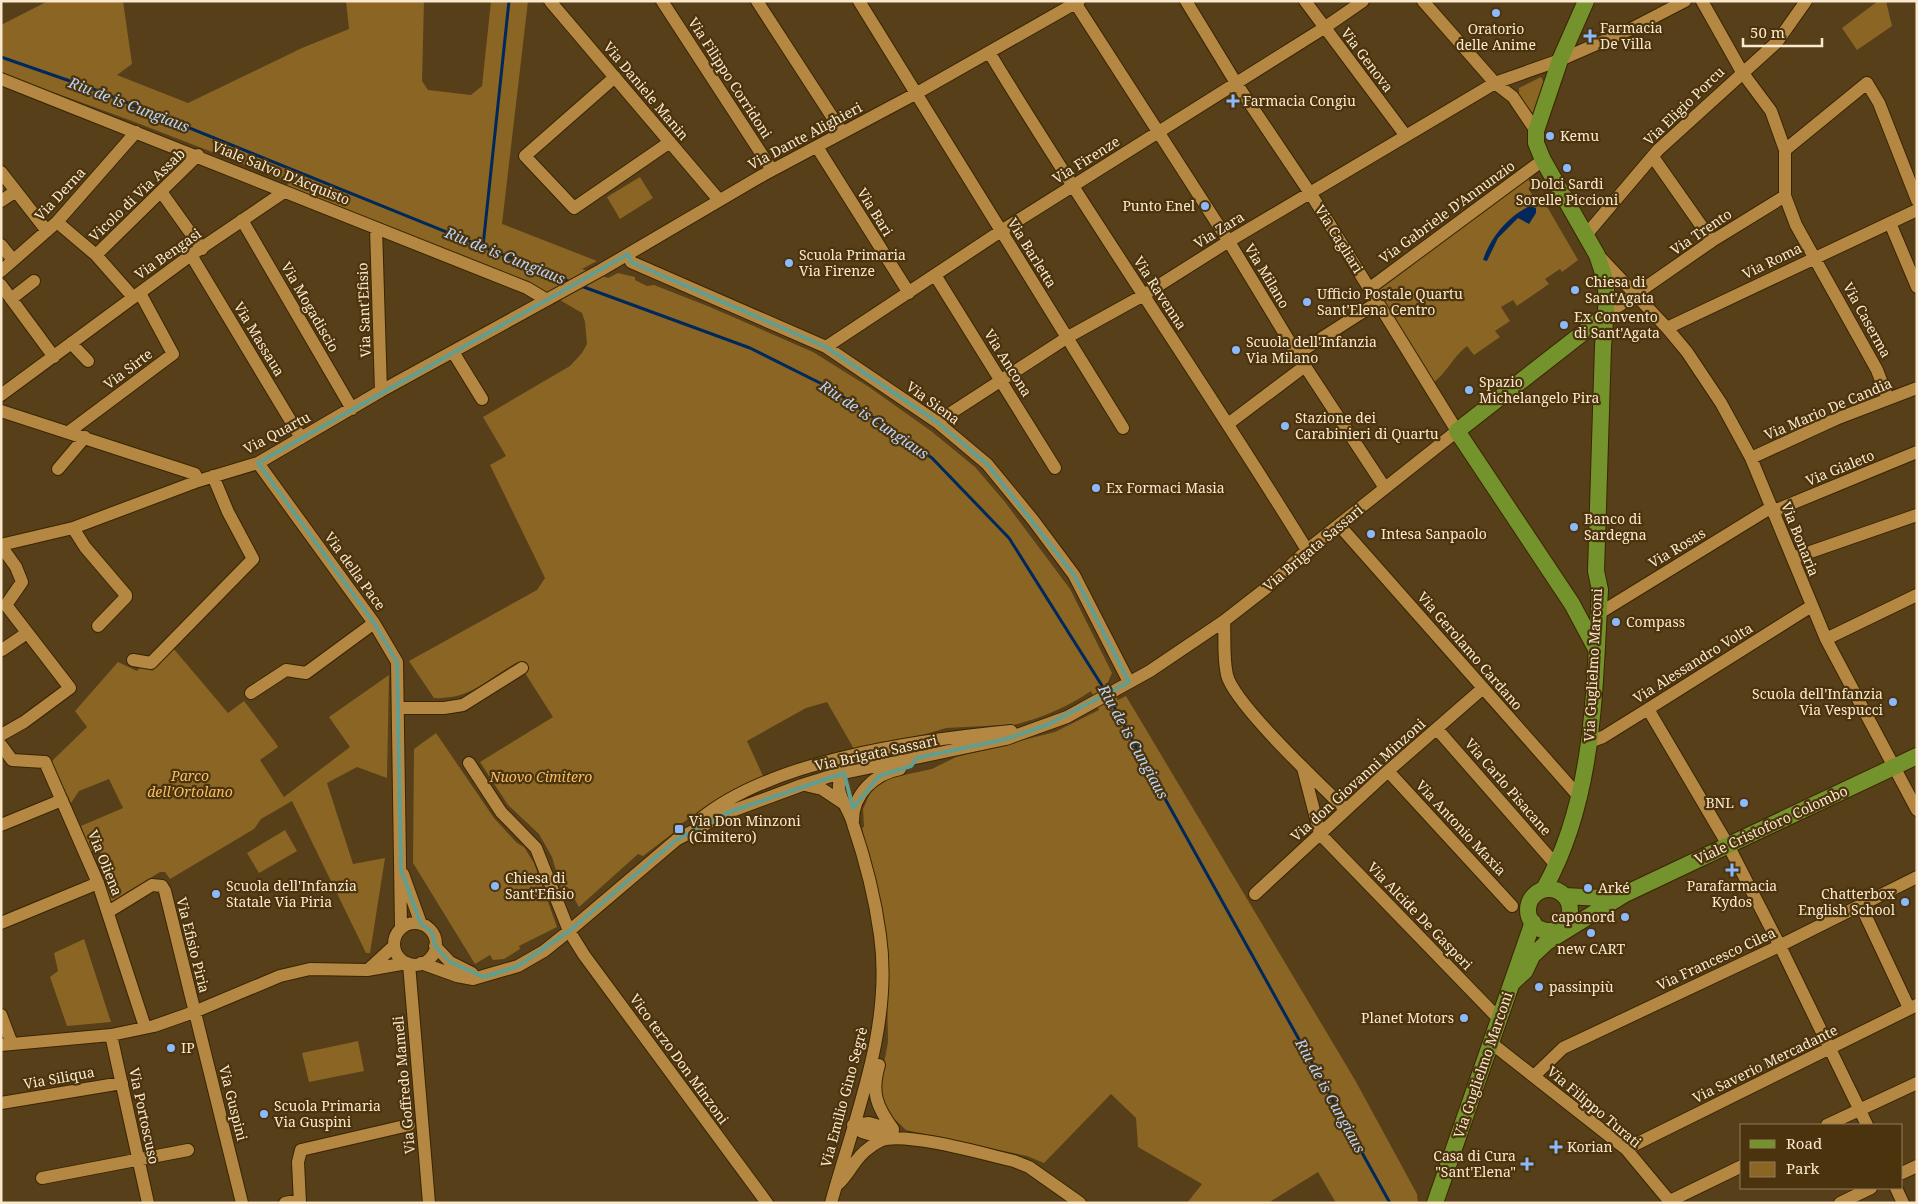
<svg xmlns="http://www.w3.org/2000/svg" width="1918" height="1204" font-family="'Noto Serif',serif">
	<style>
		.green { fill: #8a6524 }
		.water { fill: #01285b }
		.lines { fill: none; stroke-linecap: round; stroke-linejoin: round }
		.stream { stroke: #01285b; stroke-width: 3 }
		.minor-casing { stroke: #3a2500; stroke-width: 14 }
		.major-casing { stroke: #3a2500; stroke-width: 18 }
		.minor { stroke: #b48842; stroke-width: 12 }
		.major { stroke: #74932c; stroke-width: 16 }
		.marked { fill: none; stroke: #629e90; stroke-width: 4; stroke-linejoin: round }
		.poi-dot { fill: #8bb9fc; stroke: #4b340d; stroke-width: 2 }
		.labels { text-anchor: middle; stroke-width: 4.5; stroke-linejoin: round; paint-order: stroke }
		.poi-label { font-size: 14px; fill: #fbe9ce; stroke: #4b340d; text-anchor: start }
		.street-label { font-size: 14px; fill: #fbe9ce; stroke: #4b340d }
		.park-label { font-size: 14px; font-style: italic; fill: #f7bf65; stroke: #4b340d }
		.water-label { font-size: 15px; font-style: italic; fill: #b9d5fc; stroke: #4b340d }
	</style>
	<rect width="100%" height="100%" fill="#563f19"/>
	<!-- green -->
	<path class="green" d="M48,1h75l9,63 -15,11 71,28 114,-55 47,-19 -3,-28h78l-2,80 6,9 43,5 11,-9 9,-85h37l-26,223 95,37 -15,8 26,9 10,-5 17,4v3l12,6 7,-1 56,22 103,45 56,35 62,44 44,36 30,35 65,87 42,84 -4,9 10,18 8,-4 229,384 62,114 1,9h-82l-18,-31 -50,31h-81l15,-19 -64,-37 -2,-29 -25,-24 -67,69 -17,-7 -121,-26 -19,-18 -7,-27 8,-43 -2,-112 -24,-102 2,-1 -1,-18 8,-18 19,-13 42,-9 24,-12 99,-25 44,-22 -8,-19c-27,18 -54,29 -86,36v-2l-59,3 -20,6 -72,15 -27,-47 -21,6 -59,33 16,35c-31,12 -57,29 -83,49l1,2 -38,29 -5,-2 -59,53 -11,-20 -7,1 -9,-31 -13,-23 -31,-29 -28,-43 73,-45 -35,-55c-30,16 -47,38 -84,36l-25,-37 128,-71 8,-12 -55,-113 16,-9 -23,-39 87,-51 12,-13 5,-9 -2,-22 -3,-9 -41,-24 -253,-100 -1,-8 -155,-60 -131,-48v-48z
		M1878,1h8l6,25 -35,24 -15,-22z
		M1541,77l3,5 -10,31 -6,-1 -9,-17v-7z
		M1529,176l3,6 -2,9 3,5 9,2 36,62 -16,12 -2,-3 -15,10 4,5 -32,22 -4,-6 -12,7 9,14 -15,10 5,6 -26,18 -7,-9c-15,11 -20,28 -36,38l-58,-95z
		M640,177l13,21 -33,21 -13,-22z
		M173,648l55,65 16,-12 31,41 3,5 -18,13 24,37 66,-50 -21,-30 60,-42 -2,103 -30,-11 -30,16 26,81 32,-6 -15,95h-4l-74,-152 -31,18 -7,10 -84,50 -5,-7h-5l-49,30 -8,-17 8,-5 -12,-31 -8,2 -10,-25 42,-18 -14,-29 -30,12 -8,12 -20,-41 36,-35 -12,-16 43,-49 19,9 7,-7 8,7z
		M436,733l58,85 23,25 7,4 10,16 23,64 -38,19 1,3 -16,10 -11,1 -3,-5 -15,9 -62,-101 1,-114z
		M285,830l12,21 -38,22 -12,-20z
		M84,939l27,83 -44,4 -17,-49 8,-6 -4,-18z
		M358,1041l6,30 -55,11 -7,-29z"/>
	<!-- water -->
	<path class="water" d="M1530,206l6,2v5l-7,11 -11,-6 -20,20 -11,23 -4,-1c7,-22 26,-45 47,-54z"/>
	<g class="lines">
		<!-- stream -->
		<path class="stream" d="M1,57l92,32 477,193
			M483,246l26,-245
			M581,286l169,62 80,40 102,70 77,80 97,154
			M1109,698l281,505"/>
		<defs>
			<path id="minor" d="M550,1l169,199
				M662,1l110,169
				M757,1l85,131
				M859,1l264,427
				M1074,1l157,244 66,109 88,134
				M1305,1l101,135
				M1423,1l72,82 18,14 23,34
				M1702,1l40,71 29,39 14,39v46l11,29 81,145 11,29
				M989,52c102,169 215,330 318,498
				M615,77l-90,79 49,52 96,-66
				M1,79c176,69 351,139 526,209l20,12
				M817,147l92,146
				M1785,150l82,-67 12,20 38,97
				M1653,157l59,84
				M1,172l46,59
				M162,193l40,56
				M1,201l15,-10
				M242,220l110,189
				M57,222l39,33 37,42
				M1890,223l27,64
				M376,228l5,163
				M1585,236l73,-86 119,-108 29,-41
				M1,245l12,15
				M628,254l3,8 195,85 111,75 50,42 46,56 41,55 55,107
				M96,255l102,-100
				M191,255l110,183
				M1598,255l69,73 20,24 34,51 30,55 75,181 91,171
				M1,271l56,-49 79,-90
				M935,275l120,193
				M1,285l53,72
				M1370,288l173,-128
				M11,299l23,-18
				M1607,314l105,-73 73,-45
				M1667,328l250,-118
				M71,343l17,18
				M826,347l175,-116 323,-203 39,-27
				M453,352l29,47
				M1297,354l81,-52
				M1,395l190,-140 93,-63
				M1,411l194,63 3,7
				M937,422l131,-85 74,-41 87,-55 266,-158 65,-23 71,-31 54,-28
				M1228,424l77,-58
				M70,431l103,-77 -33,-61
				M1751,458l85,-39 81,-31
				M258,463l116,160 23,39 4,266
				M58,469l27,-32
				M1774,511l143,-59
				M1339,525l236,267 6,1
				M73,528l12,19 41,48v2l-28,29
				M1,545l72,-17 125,-47 60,-18 123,-72 220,-121 162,-95 154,-82 162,-92
				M1,546l15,21 6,15 -16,23 64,83 -46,34 -23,13
				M1793,558l124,-43
				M1598,614l174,-107
				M1224,621c1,17 -1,37 3,54 7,29 95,111 119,135
				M1826,639l91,-44
				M2,650l25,-17
				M133,660l18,3 102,-104 -25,-47 -15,-36
				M251,693l35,-23 20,3 68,-50
				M399,708h45l19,-3 59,-37
				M1648,709l80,136 52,101 87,179
				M1437,729l119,136
				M1589,742l14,-5 45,-28 162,-102
				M1,745l11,15 33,2 53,121 47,144
				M469,763l32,49 35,36 33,83 15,24 183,248
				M1303,768l17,66 179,185
				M1388,771l124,135
				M805,785l17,4 21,14
				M698,821c72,-61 220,-81 313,-90
				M853,821c0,-27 21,-47 47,-52
				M1,825l61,-25
				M676,840l53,-28 73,-27 32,-10 172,-36 61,-22 83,-46 74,-50 45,-35 38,-36 150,-119 -143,-232 -78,-116 -50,-82
				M403,874l18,50
				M1255,894l133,-123 94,-82
				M1861,906l48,102
				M108,912l44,-27 10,1 3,5 77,312
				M1,923l97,-40
				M394 944a21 21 0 1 1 42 0a21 21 0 1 1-42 0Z
				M435,946l15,16 22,11
				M421,963l36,13 16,3 45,-13 26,-15 25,-20 112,-95
				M409,964l20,239
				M369,969l25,-23
				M1,1015l11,29
				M111,1035l37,168
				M1490,1042l136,107 45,54
				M1,1045l110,-10 43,-9 40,-14 86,-36 30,-7 57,1 40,-7
				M879,1065c-8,27 -3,41 14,64
				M1534,1076l29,-28 212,-100 142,-71
				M1,1103l121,-20
				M853,1125l16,-2 24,7
				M853,1125l9,7 24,7
				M1827,1125l90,-42
				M1626,1149l291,-144
				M1902,1173l15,-7
				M42,1178l146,-28
				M837,1185c13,-11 17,-27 32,-37 5,-4 11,-8 17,-9 28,-5 98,15 128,22l15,6 51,36
				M1896,1188l7,15
				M1670,1201l72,-35
				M285,1203l15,-3
				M300,1203l-2,-41 3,-12 108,-25
				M831,1203c24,-87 62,-177 49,-268 -5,-37 -15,-76 -27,-111 -3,-13 -12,-22 -14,-35 -1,-8 3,-15 7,-22
				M1840,1203l31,-15"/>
			<path id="major" d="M1596,649l-24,-45 -115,-173 150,-117
				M1544,889c51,-91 50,-198 56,-299l-4,-19 7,-225 4,-49 -3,-21 -7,-21 -54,-95 -7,-17v-12l24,-71 26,-59
				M1528 910a21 21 0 1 1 42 0a21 21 0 1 1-42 0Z
				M1565,896l37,2 18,-3
				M1512,983l13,-12 7,-15 15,-14 78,-48 292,-138
				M1435,1203l98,-281"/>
		</defs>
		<!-- minor casing -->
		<use href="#minor" class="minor-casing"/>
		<!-- major casing -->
		<use href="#major" class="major-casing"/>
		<!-- minor -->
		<use href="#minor" class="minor"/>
		<!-- major -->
		<use href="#major" class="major"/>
	</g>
	<!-- marked area -->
	<path class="marked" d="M628,254l3,8 195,85 111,75 50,42 87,111 55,107 -82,43 -41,14 -89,19 -6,8 -32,10 -26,32 -9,-35 -115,39 -53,28 -107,91 -51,35 -34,11 -34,-15 -15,-16 -3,-14 -11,-8 -20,-54 -4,-208 -23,-39 -116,-160z"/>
	<!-- markers -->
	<g class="poi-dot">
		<circle cx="1496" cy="13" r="5"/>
		<path d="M1587.5 28.5h5v5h5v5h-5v5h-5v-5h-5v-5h5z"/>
		<path d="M1230.5 93.5h5v5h5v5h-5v5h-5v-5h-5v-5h5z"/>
		<circle cx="1550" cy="136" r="5"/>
		<circle cx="1567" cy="168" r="5"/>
		<circle cx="1205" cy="206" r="5"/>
		<circle cx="789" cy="263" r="5"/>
		<circle cx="1575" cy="290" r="5"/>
		<circle cx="1307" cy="302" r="5"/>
		<circle cx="1564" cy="325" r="5"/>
		<circle cx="1236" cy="350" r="5"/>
		<circle cx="1469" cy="390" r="5"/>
		<circle cx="1285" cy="426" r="5"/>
		<circle cx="1096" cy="488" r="5"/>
		<circle cx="1574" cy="527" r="5"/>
		<circle cx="1371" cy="534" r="5"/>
		<circle cx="1616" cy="622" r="5"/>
		<circle cx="1893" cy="702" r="5"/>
		<circle cx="1744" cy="803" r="5"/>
		<rect x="674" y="824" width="10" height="10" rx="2.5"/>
		<path d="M1729.5 862.5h5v5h5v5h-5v5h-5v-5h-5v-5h5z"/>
		<circle cx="495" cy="886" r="5"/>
		<circle cx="1588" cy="888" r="5"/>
		<circle cx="216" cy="894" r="5"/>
		<circle cx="1905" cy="902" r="5"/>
		<circle cx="1625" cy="917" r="5"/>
		<circle cx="1591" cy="933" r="5"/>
		<circle cx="1539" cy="987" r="5"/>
		<circle cx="1464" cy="1018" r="5"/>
		<circle cx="171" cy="1048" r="5"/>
		<circle cx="264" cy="1114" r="5"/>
		<path d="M1553.5 1139.5h5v5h5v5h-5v5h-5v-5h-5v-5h5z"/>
		<path d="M1524.5 1156.5h5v5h5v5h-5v5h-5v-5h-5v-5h5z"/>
	</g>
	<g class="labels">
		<!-- poi labels -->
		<g class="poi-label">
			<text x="1600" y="33">Farmacia<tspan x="1600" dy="16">De Villa</tspan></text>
			<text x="1496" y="34" text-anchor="middle">Oratorio<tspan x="1496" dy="16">delle Anime</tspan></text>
			<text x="1243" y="106">Farmacia Congiu</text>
			<text x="1560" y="141">Kemu</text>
			<text x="1567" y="189" text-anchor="middle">Dolci Sardi<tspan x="1567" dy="16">Sorelle Piccioni</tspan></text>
			<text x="1195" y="211" text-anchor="end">Punto Enel</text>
			<text x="799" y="260">Scuola Primaria<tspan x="799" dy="16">Via Firenze</tspan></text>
			<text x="1585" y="287">Chiesa di<tspan x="1585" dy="16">Sant'Agata</tspan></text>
			<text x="1317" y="299">Ufficio Postale Quartu<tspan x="1317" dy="16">Sant'Elena Centro</tspan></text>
			<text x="1574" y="322">Ex Convento<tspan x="1574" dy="16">di Sant'Agata</tspan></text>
			<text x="1246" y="347">Scuola dell'Infanzia<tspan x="1246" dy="16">Via Milano</tspan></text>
			<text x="1479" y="387">Spazio<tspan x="1479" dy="16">Michelangelo Pira</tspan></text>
			<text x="1295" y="423">Stazione dei<tspan x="1295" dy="16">Carabinieri di Quartu</tspan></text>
			<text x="1106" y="493">Ex Formaci Masia</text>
			<text x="1584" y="524">Banco di<tspan x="1584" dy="16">Sardegna</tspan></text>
			<text x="1381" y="539">Intesa Sanpaolo</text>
			<text x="1626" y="627">Compass</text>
			<text x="1883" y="699" text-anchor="end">Scuola dell'Infanzia<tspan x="1883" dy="16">Via Vespucci</tspan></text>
			<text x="1734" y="808" text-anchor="end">BNL</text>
			<text x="689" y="826">Via Don Minzoni<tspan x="689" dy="16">(Cimitero)</tspan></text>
			<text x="505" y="883">Chiesa di<tspan x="505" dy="16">Sant'Efisio</tspan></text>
			<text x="226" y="891">Scuola dell'Infanzia<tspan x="226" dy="16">Statale Via Piria</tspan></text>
			<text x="1732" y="891" text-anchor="middle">Parafarmacia<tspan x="1732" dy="16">Kydos</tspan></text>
			<text x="1598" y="893">Arké</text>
			<text x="1895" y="899" text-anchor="end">Chatterbox<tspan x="1895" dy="16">English School</tspan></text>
			<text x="1615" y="922" text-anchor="end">caponord</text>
			<text x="1591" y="954" text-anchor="middle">new CART</text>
			<text x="1549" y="992">passinpiù</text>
			<text x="1454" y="1023" text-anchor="end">Planet Motors</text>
			<text x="181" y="1053">IP</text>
			<text x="274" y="1111">Scuola Primaria<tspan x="274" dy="16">Via Guspini</tspan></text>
			<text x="1567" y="1152">Korian</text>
			<text x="1516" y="1161" text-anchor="end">Casa di Cura<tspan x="1516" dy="16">"Sant'Elena"</tspan></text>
		</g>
		<!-- street labels -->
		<g class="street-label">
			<text transform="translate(1367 60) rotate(53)" y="5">Via Genova</text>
			<text transform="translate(730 78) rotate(57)" y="5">Via Filippo Corridoni</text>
			<text transform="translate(646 91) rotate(50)" y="5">Via Daniele Manin</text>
			<text transform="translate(1684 106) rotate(-44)" y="5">Via Eligio Porcu</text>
			<text transform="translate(805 136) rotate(-28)" y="5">Via Dante Alighieri</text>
			<text transform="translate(1086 160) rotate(-32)" y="5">Via Firenze</text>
			<text transform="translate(281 173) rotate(22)" y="5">Viale Salvo D'Acquisto</text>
			<text transform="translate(60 194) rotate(-47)" y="5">Via Derna</text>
			<text transform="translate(137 195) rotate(-44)" y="5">Vicolo di Via Assab</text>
			<text transform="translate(875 212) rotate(58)" y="5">Via Bari</text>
			<text transform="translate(1447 212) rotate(-36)" y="5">Via Gabriele D'Annunzio</text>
			<text transform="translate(1219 230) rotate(-32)" y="5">Via Zara</text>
			<text transform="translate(1701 232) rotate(-34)" y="5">Via Trento</text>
			<text transform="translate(1339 239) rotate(58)" y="5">Via Cagliari</text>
			<text transform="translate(1032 253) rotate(58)" y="5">Via Barletta</text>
			<text transform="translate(168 254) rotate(-35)" y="5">Via Bengasi</text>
			<text transform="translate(1772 261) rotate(-26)" y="5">Via Roma</text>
			<text transform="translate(1267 276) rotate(59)" y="5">Via Milano</text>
			<text transform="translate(1160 293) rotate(57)" y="5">Via Ravenna</text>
			<text transform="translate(310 307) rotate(60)" y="5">Via Mogadiscio</text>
			<text transform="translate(364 310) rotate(-92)" y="5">Via Sant'Efisio</text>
			<text transform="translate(1867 320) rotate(61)" y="5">Via Caserma</text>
			<text transform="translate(259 339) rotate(59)" y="5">Via Massaua</text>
			<text transform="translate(1008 363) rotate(58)" y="5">Via Ancona</text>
			<text transform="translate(128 369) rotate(-37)" y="5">Via Sirte</text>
			<text transform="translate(933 403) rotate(36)" y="5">Via Siena</text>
			<text transform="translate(1828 409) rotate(-23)" y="5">Via Mario De Candia</text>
			<text transform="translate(277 433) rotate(-28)" y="5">Via Quartu</text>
			<text transform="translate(1840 468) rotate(-22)" y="5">Via Gialeto</text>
			<text transform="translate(1800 539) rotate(68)" y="5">Via Bonaria</text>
			<text transform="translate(1313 548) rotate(-40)" y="5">Via Brigata Sassari</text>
			<text transform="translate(1677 548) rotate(-31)" y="5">Via Rosas</text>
			<text transform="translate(355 571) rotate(54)" y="5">Via della Pace</text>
			<text transform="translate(1470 651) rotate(49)" y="5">Via Gerolamo Cardano</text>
			<text transform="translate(1693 663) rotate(-32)" y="5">Via Alessandro Volta</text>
			<text transform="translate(1593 665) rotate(-87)" y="5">Via Guglielmo Marconi</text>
			<text transform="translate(876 753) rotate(-12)" y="5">Via Brigata Sassari</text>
			<text transform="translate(1358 780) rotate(-42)" y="5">Via don Giovanni Minzoni</text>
			<text transform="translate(1508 787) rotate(49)" y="5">Via Carlo Pisacane</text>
			<text transform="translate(1771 825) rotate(-25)" y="5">Viale Cristoforo Colombo</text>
			<text transform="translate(1461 828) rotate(47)" y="5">Via Antonio Maxia</text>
			<text transform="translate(105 863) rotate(68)" y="5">Via Oliena</text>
			<text transform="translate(1420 916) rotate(46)" y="5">Via Alcide De Gasperi</text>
			<text transform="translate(193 945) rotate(76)" y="5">Via Efisio Piria</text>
			<text transform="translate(1716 959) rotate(-25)" y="5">Via Francesco Cilea</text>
			<text transform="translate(679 1059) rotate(54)" y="5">Vico terzo Don Minzoni</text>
			<text transform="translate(1765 1064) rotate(-26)" y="5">Via Saverio Mercadante</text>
			<text transform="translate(1483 1065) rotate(-71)" y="5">Via Guglielmo Marconi</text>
			<text transform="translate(59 1078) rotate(-10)" y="5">Via Siliqua</text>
			<text transform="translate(404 1085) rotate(-95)" y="5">Via Goffredo Mameli</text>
			<text transform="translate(844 1097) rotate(-75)" y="5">Via Emilio Gino Segrè</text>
			<text transform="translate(233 1103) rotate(76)" y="5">Via Guspini</text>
			<text transform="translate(1594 1107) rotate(40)" y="5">Via Filippo Turati</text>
			<text transform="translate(144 1116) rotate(78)" y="5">Via Portoscuso</text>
		</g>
		<!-- park labels -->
		<g class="park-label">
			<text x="190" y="781">Parco<tspan x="190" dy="16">dell'Ortolano</tspan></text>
			<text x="541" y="782">Nuovo Cimitero</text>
		</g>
		<!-- water labels -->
		<g class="water-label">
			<text transform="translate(129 105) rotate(21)" y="5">Riu de is Cungiaus</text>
			<text transform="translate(505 256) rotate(22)" y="5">Riu de is Cungiaus</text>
			<text transform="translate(874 420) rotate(34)" y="5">Riu de is Cungiaus</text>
			<text transform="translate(1133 742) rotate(61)" y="5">Riu de is Cungiaus</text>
			<text transform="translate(1330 1096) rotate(61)" y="5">Riu de is Cungiaus</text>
		</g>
	</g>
	<!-- border -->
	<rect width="1918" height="1204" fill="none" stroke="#fbe9ce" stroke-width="5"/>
	<!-- legend -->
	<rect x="1740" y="1124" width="162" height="65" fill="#4b340d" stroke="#917c5a"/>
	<rect x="1750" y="1140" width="25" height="8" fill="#74932c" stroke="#917c5a"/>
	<text x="1786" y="1149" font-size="15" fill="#fbe9ce">Road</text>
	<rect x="1750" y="1162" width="25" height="15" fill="#8a6524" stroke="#917c5a"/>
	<text x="1786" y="1174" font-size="15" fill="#fbe9ce">Park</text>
	<!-- scale -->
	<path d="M1743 38v8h79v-8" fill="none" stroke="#fbe9ce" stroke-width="2.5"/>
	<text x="1750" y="38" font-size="15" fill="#fbe9ce" stroke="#4b340d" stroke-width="4" paint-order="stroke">50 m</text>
</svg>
